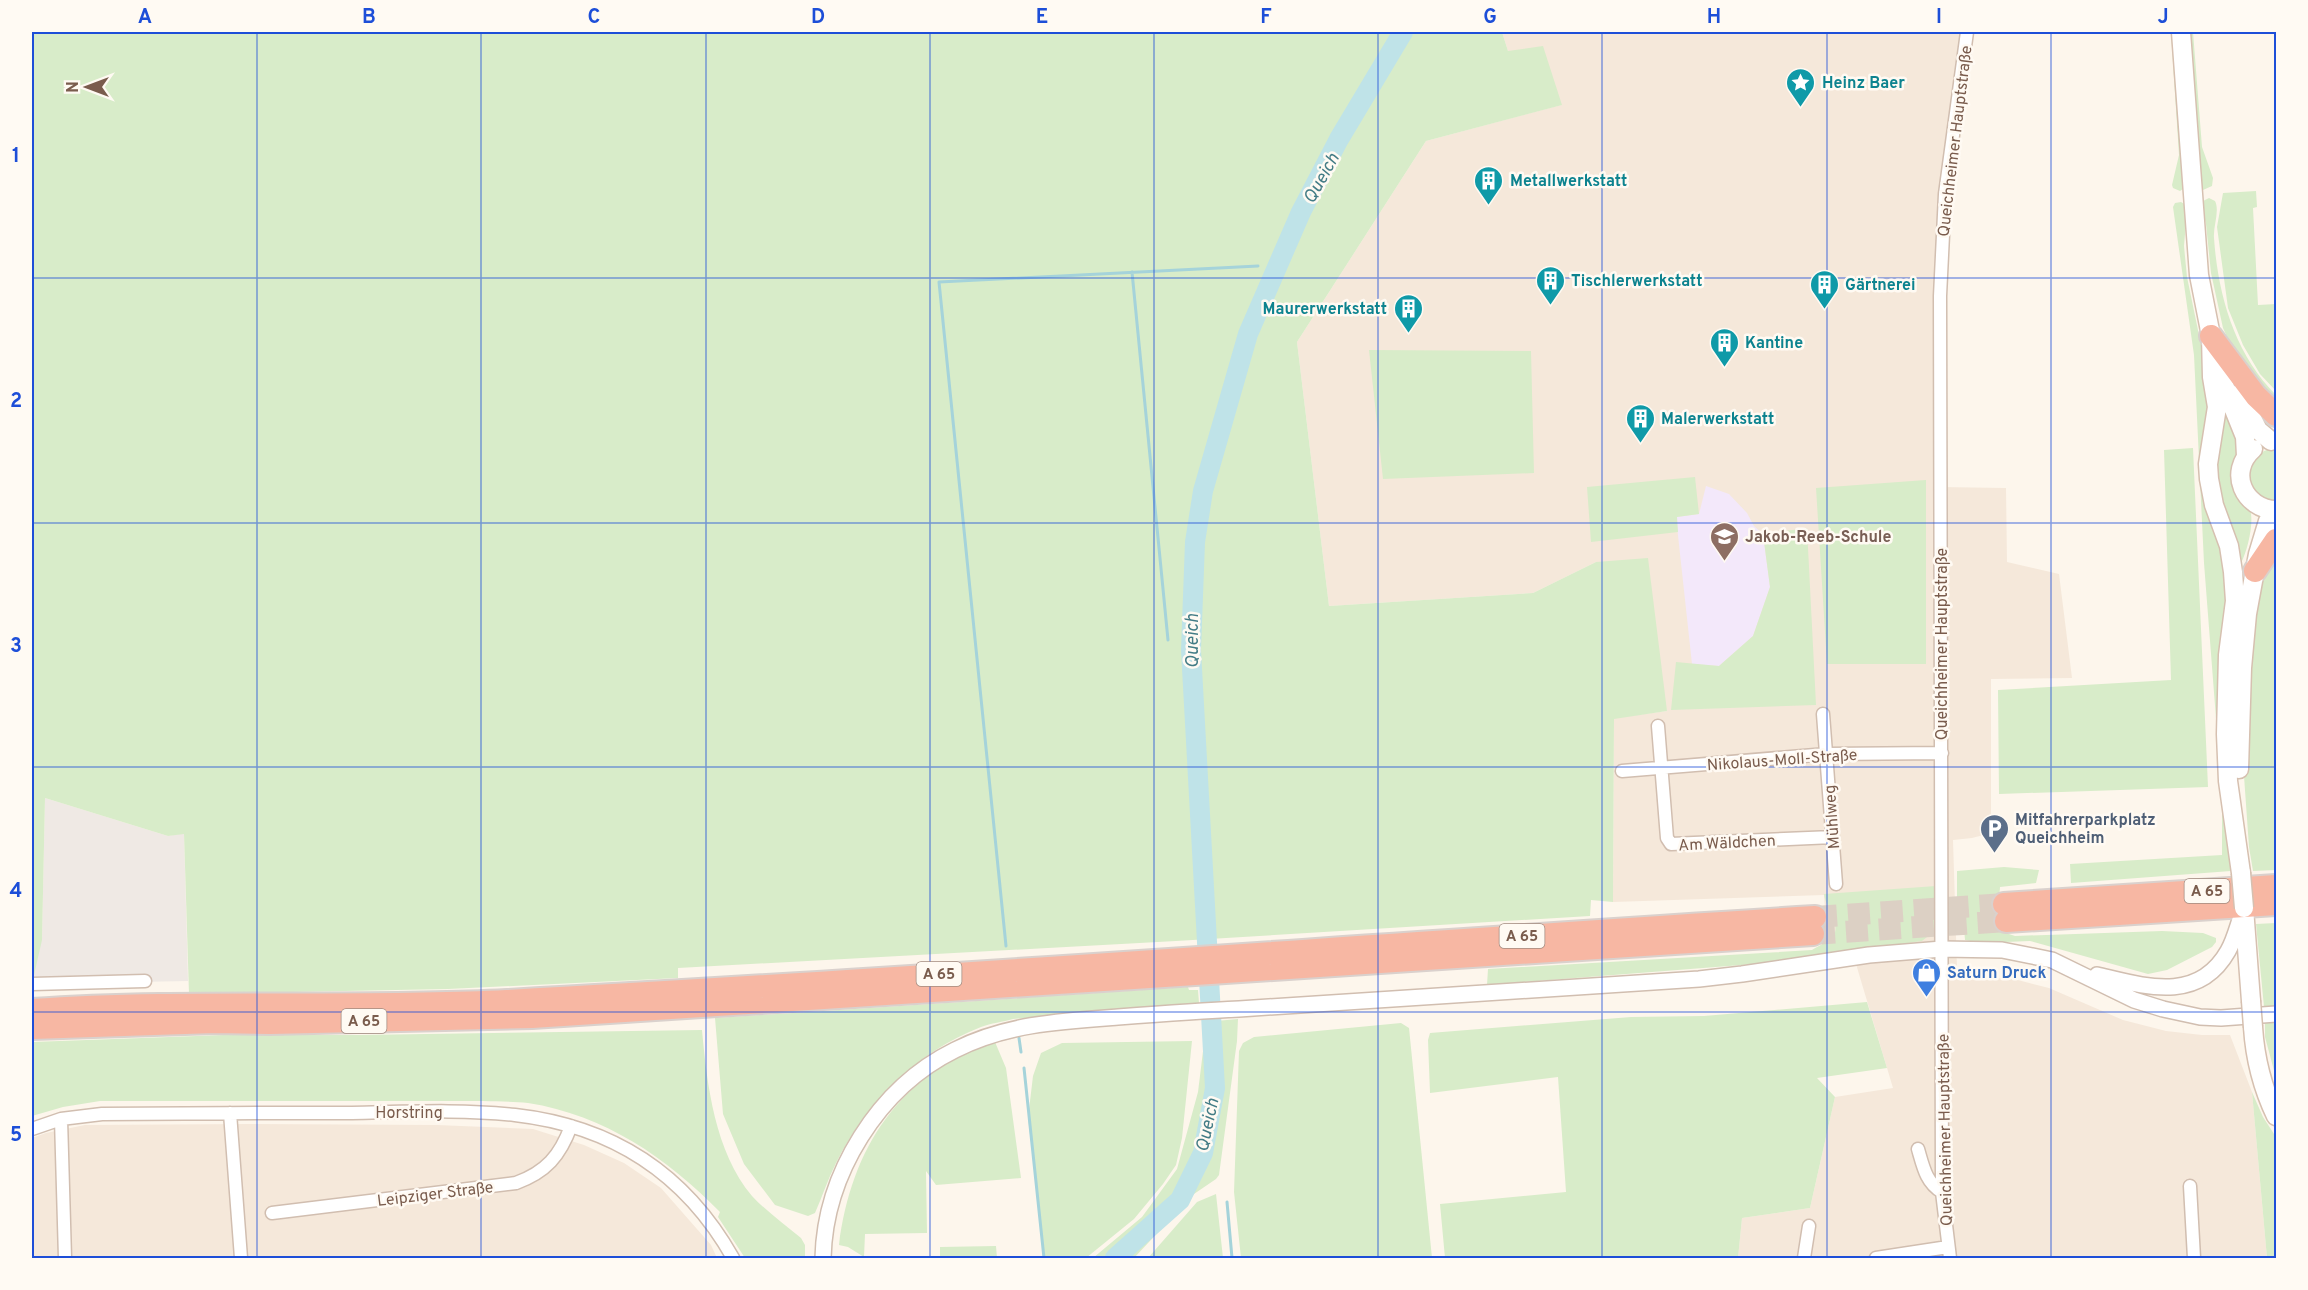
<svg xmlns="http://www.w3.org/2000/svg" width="2308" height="1290" font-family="Overpass,sans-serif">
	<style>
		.residential { fill: #f5e8da }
		.industrial { fill: #efe9e4 }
		.education { fill: #f3e8fa }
		.green { fill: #d8ecc9 }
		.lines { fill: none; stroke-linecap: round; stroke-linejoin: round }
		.stream { stroke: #a5d3da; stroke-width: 3 }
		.river { stroke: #bfe3e8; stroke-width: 20 }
		.motorway-tunnel { stroke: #dcd0c4; stroke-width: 22; stroke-dasharray: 22 11; stroke-linecap: butt }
		.minor-casing { stroke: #d1beb0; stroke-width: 15 }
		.tertiary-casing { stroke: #d1beb0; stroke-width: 18 }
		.secondary-casing { stroke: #d6c0b0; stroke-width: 21 }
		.motorway-casing { stroke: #dad1cd; stroke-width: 26 }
		.minor { stroke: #fff; stroke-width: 12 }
		.tertiary { stroke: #fff; stroke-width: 15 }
		.secondary { stroke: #fff; stroke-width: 18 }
		.motorway { stroke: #f7b7a3; stroke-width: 22 }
		.secondary-bridge-casing { stroke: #d6c0b0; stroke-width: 21; stroke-linecap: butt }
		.secondary-bridge { stroke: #fff; stroke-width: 18 }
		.grid { fill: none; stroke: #1d4ed8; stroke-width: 1.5; stroke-opacity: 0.55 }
		.labels { text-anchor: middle; stroke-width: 5; stroke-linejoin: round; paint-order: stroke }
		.shield { fill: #fffaf3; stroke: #a28b7f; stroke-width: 1.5 }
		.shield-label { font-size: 15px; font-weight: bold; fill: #7a5c4d }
		.culture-label { font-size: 16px; font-weight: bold; fill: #0d838f; stroke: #fffaf3; text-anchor: start }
		.street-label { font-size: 16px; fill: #7a5c4d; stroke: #fffaf3 }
		.education-label { font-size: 16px; font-weight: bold; fill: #785e54; stroke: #fffaf3; text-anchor: start }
		.service-label { font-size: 16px; font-weight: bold; fill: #4e5e75; stroke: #fffaf3; text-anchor: start }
		.shop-label { font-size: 16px; font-weight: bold; fill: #366cbe; stroke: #fffaf3; text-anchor: start }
		.water-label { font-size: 18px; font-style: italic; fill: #437c86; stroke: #fffaf3 }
		.neatline { fill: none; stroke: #1d4ed8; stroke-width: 2 }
		.grid-label { font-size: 20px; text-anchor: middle; font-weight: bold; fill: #1d4ed8 }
	</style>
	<rect width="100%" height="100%" fill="#fdf6ec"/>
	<!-- residential -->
	<path class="residential" d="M1502,32h465l-18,126 -9,329 66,1 1,74 52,12 13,104 -81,1v154l-19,5 -19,2 4,128 17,9 40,2 35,9 74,32 43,11 36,4h28l22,57 15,166h-529l4,-40 68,-10 25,-111 58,-9 -37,-124 -28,-10 -4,-59 -211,7 1,-184 53,-7 -71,-149 -63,31 -204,13 -32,-264 129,-201 135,-36 -53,-54z
		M249,1124l188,1 96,4 51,16 40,18 37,25 50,57 6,13h-685v-120l14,-5 39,-8z"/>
	<!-- industrial -->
	<path class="industrial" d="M45,798l123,38 16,-3 4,148 -156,3v-40l10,-4z"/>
	<!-- education -->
	<path class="education" d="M1706,486l23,8 18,19 7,13 9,8 7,53 -17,49 -34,30 -27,-2 -16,-147 23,-3z"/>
	<!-- green -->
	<path class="green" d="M32,32h1470l6,19 35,-5 19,59 -136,36 -129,201 32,264 204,-13 63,-31 52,-4 19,153 -53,8 -1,183 -22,-2 -1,16 -414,25 -498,27v10l-230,11 -259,5 -5,-160 -16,2 -123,-38 -3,142 -10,44z
		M2171,32h4l11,155 -6,4 -7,-3 -1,-3 7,-30z
		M2186,32h7l9,115 11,31 -1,8 -9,4 -3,-2z
		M2256,191l1,16 -4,1 5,97 18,-1v87l-16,-17 -17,-29 -15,-37 -11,-81 6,-34z
		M2209,198l6,3c5,10 -2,25 -1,37 4,58 21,116 62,157v11l-45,-60 -8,-18 -12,-55 -5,-49 -5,-22z
		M2181,202l5,3 1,5 -3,36 3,31 18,87 24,232 -12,102 14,173 -160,12 -1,-19 152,-9v-59l-18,-233 -10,-208 -21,-148 2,-4z
		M1369,350l162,1 3,122 -151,6z
		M2224,396c14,34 21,81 27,118 2,13 -4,38 -10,49l-4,-22 -16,-36 -6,-36z
		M2193,448l15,339 -209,7 -1,-104 173,-10 -7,-230z
		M2276,448v56l-22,-11c-9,-22 -4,-42 22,-45z
		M1695,477l4,37 -22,3 1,15 -87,10 -4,-55z
		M1926,480v184h-99l-11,-176z
		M1807,528l9,177 -145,5 5,-48 43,4 34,-30 17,-49 -7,-53z
		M2276,546v324l-23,1 -4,-24 -5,-71 6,-133 9,-57z
		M2004,867l35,3 -3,13 -36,4 -3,37 6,8 12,4 147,-5 41,2 13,5v4l-4,5 -45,23 -19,4 -118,-33 -49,2 -16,-3 -1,-12 -7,-9v-48z
		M1936,886c0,22 7,42 -14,55l-155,22 -280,22 1,-16 324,-19c6,-4 16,-8 21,-14 9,-11 -8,-29 -9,-42z
		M2276,923v83l-12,1 -8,-83z
		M1188,987l1,3h9l1,13 -186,16c-10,3 -22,4 -32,8 -64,25 -114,74 -145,136 -8,16 -14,34 -21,50l-7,3 -33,-11 -31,-41 -21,-50 -8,-96z
		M1867,1002l20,66 -70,10 18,19 -25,111 -68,10 -4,40h-293l-5,-54 126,-12 -8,-115 -128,16 -2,-53 2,-7 201,-16 73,-1z
		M1238,1019l-1,22 -18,134 -3,4 -22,15 -60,64h-41l49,-41 35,-48 21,-77 7,-57v-13z
		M2276,1022v56l-11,-41v-14z
		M1401,1023l8,5 23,230h-191l-7,-66 5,-141 4,-8 11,-6z
		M702,1030c5,55 13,122 50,166 14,15 33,29 49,42l4,7v13h-60l-27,-41 2,-5c-53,-54 -115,-97 -192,-109 -14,-2 -30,-1 -45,-2h-383l-37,6 -31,9v-74l192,-7h136z
		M1192,1041l-10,97 -6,27 -13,19 -29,35 -48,39h-41l-17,-140 5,-42 8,-23 21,-10z
		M995,1042l11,26 15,110 -85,7 -10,-14 1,62 -62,1 -1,23 -16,-10 -9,-2c12,-96 60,-172 156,-203z
		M2252,1092l11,25 13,20v121h-9z
		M1216,1194l7,64h-75l49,-56z
		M996,1246l1,12h-57v-11z"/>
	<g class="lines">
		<!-- stream -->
		<path class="stream" d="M1276,265h2
			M1132,272l36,368
			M1006,946l-67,-664 319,-16
			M1019,1038l2,14
			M1024,1068l20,190
			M1227,1202l5,56"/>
		<!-- river -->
		<path class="river" d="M1115,1258l65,-58 23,-47 12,-65 -24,-438 4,-108 8,-51 45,-157 53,-122 38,-73 64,-107"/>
		<!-- motorway-tunnel -->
		<path class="motorway-tunnel" d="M1815,917l189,-13
			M1813,934l193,-13"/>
		<defs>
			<path id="minor" d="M1823,714l13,170
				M1658,726l9,112 4,6 162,-7
				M1622,771l205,-17 115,-1
				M32,984l113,-3
				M230,1113l11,145
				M61,1119l4,139
				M32,1129l29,-10 41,-5c83,-1 167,-1 250,-1 54,-1 109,-4 163,2 97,11 170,58 218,143
				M1918,1149c5,17 8,34 24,43
				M2190,1186l4,72
				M272,1213l244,-30c30,-11 44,-27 55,-57
				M1804,1258l5,-32
				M1876,1258l72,-11
				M1950,1258l-8,-66 -2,-896 5,-102 22,-162"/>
			<path id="tertiary" d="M2097,975c47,11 101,29 131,-24 7,-12 10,-27 15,-40
				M823,1258c2,-84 55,-170 132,-208 51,-26 106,-29 163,-33 40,-3 80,-6 121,-8 153,-10 307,-20 460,-30l43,-5 127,-19 73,-6 60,1 50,10 82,40 29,9 37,8 21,1 55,-4"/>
			<path id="secondary" d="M2181,32l18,243 14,71
				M2211,336l1,41 5,30 -9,57 1,15 5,26 15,41 4,26 2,29 -7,54 -2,79 2,47 13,92
				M2220,375l25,62 1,19
				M2239,394l19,36 13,11
				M2253,449c-26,23 -9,60 23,61
				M2239,769l3,-101 5,-54 11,-60 10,-33 8,-10
				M2244,908l7,93
				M2253,1027c2,32 9,60 23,89"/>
			<path id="motorway" d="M2211,336l45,60 20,19
				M2255,571l21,-31
				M2004,904l272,-18
				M2006,921l270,-17
				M32,1010c158,-11 317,-1 475,-9 436,-23 872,-57 1308,-84
				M32,1028l183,-6 55,1 262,-6 1281,-83"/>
		</defs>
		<!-- minor casing -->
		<use href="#minor" class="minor-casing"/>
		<!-- tertiary casing -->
		<use href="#tertiary" class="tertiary-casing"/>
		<!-- secondary casing -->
		<use href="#secondary" class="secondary-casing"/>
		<!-- motorway casing -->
		<use href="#motorway" class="motorway-casing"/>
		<!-- minor -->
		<use href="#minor" class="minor"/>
		<!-- tertiary -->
		<use href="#tertiary" class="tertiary"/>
		<!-- secondary -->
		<use href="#secondary" class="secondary"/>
		<!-- motorway -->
		<use href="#motorway" class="motorway"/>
		<defs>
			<path id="secondary-bridge" d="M2241,873l3,35
				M2251,1001l2,26"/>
		</defs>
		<!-- secondary-bridge casing -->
		<use href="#secondary-bridge" class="secondary-bridge-casing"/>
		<!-- secondary-bridge -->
		<use href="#secondary-bridge" class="secondary-bridge"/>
	</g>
	<!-- grid -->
	<path class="grid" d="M257,32v1226M481,32v1226M706,32v1226M930,32v1226M1154,32v1226M1378,32v1226M1602,32v1226M1827,32v1226M2051,32v1226M32,278h2244M32,523h2244M32,767h2244M32,1012h2244"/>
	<!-- icons -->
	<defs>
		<symbol id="sight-pin" viewBox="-11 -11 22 30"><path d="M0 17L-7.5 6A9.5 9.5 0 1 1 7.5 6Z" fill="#0f9aa8" stroke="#fffaf3"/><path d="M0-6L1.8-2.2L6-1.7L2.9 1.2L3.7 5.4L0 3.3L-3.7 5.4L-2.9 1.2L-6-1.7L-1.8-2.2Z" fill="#fff"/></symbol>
		<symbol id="building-pin" viewBox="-11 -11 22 30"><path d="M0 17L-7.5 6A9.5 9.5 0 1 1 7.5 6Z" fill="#0f9aa8" stroke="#fffaf3"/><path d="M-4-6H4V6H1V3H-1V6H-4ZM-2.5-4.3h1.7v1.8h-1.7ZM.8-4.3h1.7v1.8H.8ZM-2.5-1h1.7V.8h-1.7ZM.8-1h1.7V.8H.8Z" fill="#fff"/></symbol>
		<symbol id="school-pin" viewBox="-11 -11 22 30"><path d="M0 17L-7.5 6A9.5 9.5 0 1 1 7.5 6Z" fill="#8d6e63" stroke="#fffaf3"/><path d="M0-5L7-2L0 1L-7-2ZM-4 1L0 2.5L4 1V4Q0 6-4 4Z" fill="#fff"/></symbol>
		<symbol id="parking-pin" viewBox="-11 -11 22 30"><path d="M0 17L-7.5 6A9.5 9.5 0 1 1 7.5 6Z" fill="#5c6f8a" stroke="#fffaf3"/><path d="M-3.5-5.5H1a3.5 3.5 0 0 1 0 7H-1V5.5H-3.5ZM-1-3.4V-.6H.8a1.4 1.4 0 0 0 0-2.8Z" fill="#fff"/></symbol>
		<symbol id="shop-pin" viewBox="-11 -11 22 30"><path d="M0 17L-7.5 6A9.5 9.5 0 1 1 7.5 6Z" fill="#3f7fe0" stroke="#fffaf3"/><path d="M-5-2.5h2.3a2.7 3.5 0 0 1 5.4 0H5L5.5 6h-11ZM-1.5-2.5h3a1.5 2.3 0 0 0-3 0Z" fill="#fff"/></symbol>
	</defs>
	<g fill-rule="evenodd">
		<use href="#sight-pin" x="1784" y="66" width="33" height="45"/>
		<use href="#building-pin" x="1472" y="164" width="33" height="45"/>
		<use href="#building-pin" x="1534" y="264" width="33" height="45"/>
		<use href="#building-pin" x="1808" y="268" width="33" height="45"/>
		<use href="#building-pin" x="1392" y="292" width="33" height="45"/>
		<use href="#building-pin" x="1708" y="326" width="33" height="45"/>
		<use href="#building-pin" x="1624" y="402" width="33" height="45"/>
		<use href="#school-pin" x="1708" y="520" width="33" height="45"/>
		<use href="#parking-pin" x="1978" y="812" width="33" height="45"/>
		<use href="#shop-pin" x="1910" y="956" width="33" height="45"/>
	</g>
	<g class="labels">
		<!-- shield labels -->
		<g class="shield">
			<rect x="2184.5" y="879" width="45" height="24" rx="4.5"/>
			<rect x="1499.5" y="924" width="45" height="24" rx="4.5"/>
			<rect x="916.5" y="962" width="45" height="24" rx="4.5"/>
			<rect x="341.5" y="1009" width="45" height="24" rx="4.5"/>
		</g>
		<g class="shield-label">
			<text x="2207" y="896">A 65</text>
			<text x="1522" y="941">A 65</text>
			<text x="939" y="979">A 65</text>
			<text x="364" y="1026">A 65</text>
		</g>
		<!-- culture labels -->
		<g class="culture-label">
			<text x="1822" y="88">Heinz Baer</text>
			<text x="1510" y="186">Metallwerkstatt</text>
			<text x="1571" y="286">Tischlerwerkstatt</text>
			<text x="1845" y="290">Gärtnerei</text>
			<text x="1387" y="314" text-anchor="end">Maurerwerkstatt</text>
			<text x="1745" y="348">Kantine</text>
			<text x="1661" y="424">Malerwerkstatt</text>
		</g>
		<!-- street labels -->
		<g class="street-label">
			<text transform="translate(1954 141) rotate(-83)" y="6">Queichheimer Hauptstraße</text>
			<text transform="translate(1941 644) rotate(-90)" y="6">Queichheimer Hauptstraße</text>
			<text transform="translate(1782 759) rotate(-4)" y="6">Nikolaus-Moll-Straße</text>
			<text transform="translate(1831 817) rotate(-94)" y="6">Mühlweg</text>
			<text transform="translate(1727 842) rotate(-3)" y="6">Am Wäldchen</text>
			<text x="409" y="1118">Horstring</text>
			<text transform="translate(1944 1130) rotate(-91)" y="6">Queichheimer Hauptstraße</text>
			<text transform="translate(435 1193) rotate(-7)" y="6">Leipziger Straße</text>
		</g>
		<!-- education labels -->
		<g class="education-label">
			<text x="1745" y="542">Jakob-Reeb-Schule</text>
		</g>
		<!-- service labels -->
		<g class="service-label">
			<text x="2015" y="825">Mitfahrerparkplatz<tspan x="2015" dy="18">Queichheim</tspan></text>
		</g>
		<!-- shop labels -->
		<g class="shop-label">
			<text x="1947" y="978">Saturn Druck</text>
		</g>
		<!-- water labels -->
		<g class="water-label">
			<text transform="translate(1321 178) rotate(-61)" y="6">Queich</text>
			<text transform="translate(1192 641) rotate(-90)" y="6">Queich</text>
			<text transform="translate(1207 1125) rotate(-78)" y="6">Queich</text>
		</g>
	</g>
	<!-- border -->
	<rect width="2308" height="1290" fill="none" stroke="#fffaf3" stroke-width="66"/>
	<!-- north arrow -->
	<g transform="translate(87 87) rotate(270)" stroke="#fffaf3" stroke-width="4.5" paint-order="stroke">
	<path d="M0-4.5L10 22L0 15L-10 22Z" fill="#7a5c4d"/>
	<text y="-9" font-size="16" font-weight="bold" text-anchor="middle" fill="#7a5c4d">N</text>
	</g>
	<rect x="33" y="33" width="2242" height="1224" class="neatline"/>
	<g class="grid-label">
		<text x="145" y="23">A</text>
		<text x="369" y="23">B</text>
		<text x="594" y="23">C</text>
		<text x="818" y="23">D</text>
		<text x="1042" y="23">E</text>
		<text x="1266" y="23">F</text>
		<text x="1490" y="23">G</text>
		<text x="1714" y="23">H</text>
		<text x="1939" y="23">I</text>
		<text x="2163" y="23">J</text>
		<text x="16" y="162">1</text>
		<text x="16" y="407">2</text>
		<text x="16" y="652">3</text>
		<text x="16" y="897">4</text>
		<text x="16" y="1141">5</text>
	</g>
</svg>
